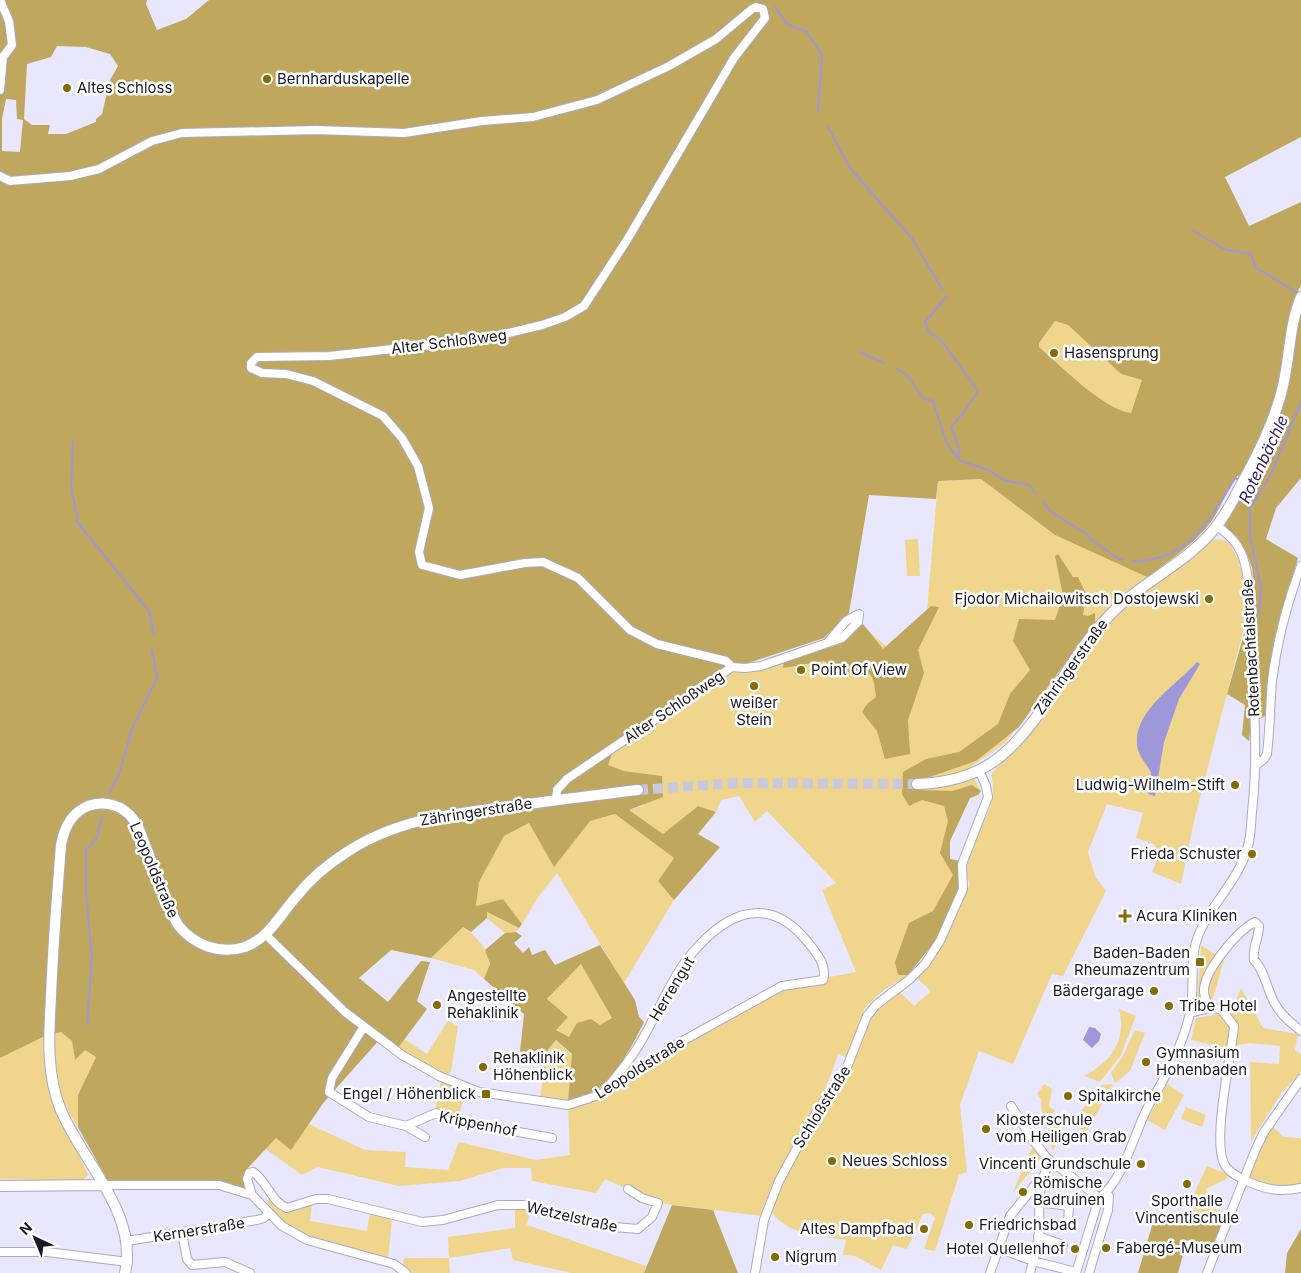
<svg xmlns="http://www.w3.org/2000/svg" width="1301" height="1273" font-family="Inter,sans-serif">
	<style>
		.green { fill: #efd68c }
		.forest { fill: #bfa75d; fill-rule: evenodd }
		.water { fill: #9e97da }
		.lines { fill: none; stroke-linecap: round; stroke-linejoin: round }
		.stream { stroke: #9e97da; stroke-width: 2 }
		.secondary-tunnel { stroke: #c9c8dd; stroke-width: 10; stroke-dasharray: 10 5; stroke-linecap: butt }
		.street-casing { stroke: #aba9c5; stroke-width: 10 }
		.secondary-casing { stroke: #aba9c5; stroke-width: 12 }
		.street { stroke: #fff; stroke-width: 8 }
		.secondary { stroke: #fff; stroke-width: 10 }
		.poi-dot { fill: #856b06; stroke: #fff; stroke-width: 2 }
		.labels { text-anchor: middle; stroke-width: 5; stroke-linejoin: round; paint-order: stroke }
		.poi-label { font-size: 15px; fill: #1a1923; stroke: #fff; text-anchor: start }
		.street-label { font-size: 15px; fill: #1a1923; stroke: #fff }
		.water-label { font-size: 16px; font-style: italic; fill: #311c6b; stroke: #fff }
	</style>
	<rect width="100%" height="100%" fill="#e8e7fe"/>
	<!-- green -->
	<path class="green" d="M1055,321l13,4 53,49 21,6 -11,33c-27,-3 -71,-48 -92,-66v-4z
		M981,479l74,56 92,42 -27,19 -25,26 -90,121 -36,25 12,23 -3,4 -8,3 -20,43v18l10,2 -25,80 -27,34 -27,17 -17,17 -16,49 -10,-4c-17,57 -55,106 -76,162l-104,-13 -53,-24 -9,14 -64,-12 -1,-13h-28l-43,13 -61,5 -81,-19 -16,8 -36,-26 10,-11 33,-14 56,26 41,2 -1,15 43,3 11,-28 77,18 34,-5 -2,-50 20,-5 89,-56 105,-58 74,-14 -34,-82 14,-7 -69,-72 -12,11 -16,-26 -18,4 -5,12 -18,-6 -35,28 -34,-24 14,-4 19,-30 -38,-5 -16,-6 5,-14 115,-80 17,-3 87,-27 26,-19 37,32 32,-44 11,-129z
		M918,539l2,37h-13l-2,-36z
		M1215,539l9,1 6,4 8,15 6,23 3,34 -52,201 -14,67 -29,-12 7,-18 -5,-10 -18,-6 7,-25 -36,-9 -19,48 7,24 11,15 -43,85 -11,-2 -39,90 -34,-13 -19,54 7,67 -8,3 -24,76 -11,-2 11,-31 -5,-5 -7,1 -16,35 -14,-4 -12,25 -26,-14 -12,-1 3,-15c-28,-5 -55,-4 -74,-27l1,-8 8,-22 44,-76 23,-33 23,-57 28,-26 15,15 17,-15 -15,-14 27,-33 27,-60 -5,-11c3,-11 6,-23 10,-33 11,-26 23,-37 16,-66l47,-53 63,-89 37,-36 72,-56z
		M615,814l59,44 -16,23 16,19 -50,83 -67,-110 -18,23 -17,28 -19,-25 -27,7 3,-24 25,-46 25,-13 25,43 36,-45z
		M486,912l33,16 -3,4 -11,1 -18,-15z
		M463,927c12,7 25,22 26,36 1,5 -3,11 -5,16l-10,-9 -43,-12z
		M1201,945l23,15 -13,45 -14,-2z
		M581,963l31,55 -12,8 -31,11 -14,-7 13,-14 -21,-16z
		M1241,988l22,40 35,6 -3,16 6,4v18l-20,22 -30,47 -1,-79 29,2 1,-18 -32,-3 -22,5 -35,-8 5,-22 36,-6z
		M1119,1009l17,7 -15,39 -21,27 -16,-6c27,-14 43,-36 35,-67z
		M448,1021l10,5 -7,46 -7,4 -46,-28 6,-9 23,15z
		M1135,1030l10,3 -15,38 -15,12 -4,-10 12,-17z
		M61,1032l11,9 3,19 10,-10 11,7 -18,38v32c-22,-33 -23,-54 -24,-94z
		M45,1036l4,46 39,93 -6,6 -82,-2v-121z
		M556,1040l16,15 -4,46 -28,-2 6,-47z
		M441,1080l26,9 -9,28 -23,-6z
		M1044,1084l8,5 -3,17 6,5 -6,4 -7,-3 -1,-13 -4,-5z
		M1113,1084l-27,49 -14,-11 30,-37z
		M1167,1084l17,11 -19,35 -18,-10z
		M1186,1107l20,8 -4,12 -21,-8z
		M1056,1114h4l7,7 -14,30 -7,-19 5,-7v-7z
		M1272,1126l12,11 17,1v46l-32,3 -22,-9z
		M1033,1146l8,12 -29,36z
		M1207,1166l25,10 -26,13 6,19 15,5 -6,13 -25,-11 -7,-10z
		M269,1199l14,10 29,-5 -2,17 57,10 3,-19 22,7 -4,41 -88,-27 -20,-11 -13,-20z
		M515,1207l15,4 -3,14 119,41 -2,7h-72l-59,-13 -3,-12 -61,10 1,15h-48l2,-15h45l-1,-21 67,-9z"/>
	<!-- forest -->
	<path class="forest" d="M0,0h147l-1,4 11,26 29,-11 23,-19h1092v137l-76,40 24,49 52,-24v83l-8,17 -6,24 -4,38 18,-57v171l-25,30 -10,31 32,19 -23,77 -10,81 -14,7 -2,18 -7,-6 3,-30 -18,-11 28,-99 -3,-27 -7,-19 -21,-25 20,-37 -6,-12c-11,14 -17,32 -27,47 -18,23 -41,38 -64,55l-92,-42 -74,-56 -43,2 -2,18 -67,-4 -20,118 -25,25 -97,32 -112,76 -7,19 16,6 38,5 1,21 -34,13 34,24 35,-28 18,6 -18,22 22,13 -46,53 -16,-19 16,-23 -59,-44 -25,7 -36,46 -25,-44 -25,13 -25,46 -3,24 27,-7 19,25 -3,4 -32,-16v6l-16,14 -8,-5 -32,31 -40,-8 -32,28 29,24 33,-41 9,1 -13,39 10,8 -29,39 -17,-10 -57,64 -33,48 -15,-12 -31,33 2,19 -27,-7h-111l-31,-56v-32l18,-38 -11,-7 -10,10 -3,-19 -11,-9 -16,4 -45,22zM57,46l29,1 24,7 8,12 -8,14 -8,34 -6,5v3l-30,12h-18l2,-9h-18l-8,-6 3,-55 24,-7zM6,99l10,1 1,19 6,1 -3,32 -18,-1v-32zM1055,321l13,4 53,49 21,6 -11,33c-27,-3 -71,-48 -92,-66v-4z
		M1058,554l15,23h5l8,17 -3,21 5,1 7,-3v9l-76,105 -43,34 -58,20v9l34,1 20,-6 9,6 -3,4 -8,3 -20,43v18l10,2v25l-25,55 -27,34h-10l-3,-13 14,-39 24,-12 20,-36 -13,-22 8,-32 -4,-15 -22,-6 -13,6 -7,-12 1,-22 23,-13 33,-7 39,-28 12,-30 20,-24 -17,-29 6,-22 36,1 8,-24 -8,-40z
		M931,606l8,1 -21,43 6,23 -16,47 2,34 -25,5 -8,-28 -15,-19 5,-8 9,-7c-2,-25 -7,-30 -32,-23l-20,-13 -41,7 1,-7 57,-17 22,-20 20,25z
		M516,932l6,4 -8,7 9,10 6,-6 3,8 13,-5 10,15 45,-20 35,55 4,17 5,5c-17,35 -28,51 -56,78l-20,1 4,-47 -16,-14 -10,12h-26l4,-38 -40,-35 6,-15 -5,-14 20,-17zM581,964l31,54 -12,7 -9,-6 -14,4 -8,14 -13,-7 12,-13 -21,-18z
		M672,1205l41,5 25,63h-94z
		M1196,1215l25,11 -8,22 -26,-8 -9,33h-40l16,-54z
		M1301,1229v44h-16l2,-20z"/>
	<!-- water -->
	<path class="water" d="M1197,662l3,2 -21,35 -15,43 -9,54 -7,-2 3,-21c-3,-8 -11,-15 -13,-23 -9,-37 38,-64 59,-88z
		M1089,1027l6,1 6,6 -2,7 -7,7 -9,-8z"/>
	<g class="lines">
		<!-- stream -->
		<path class="stream" d="M775,7l12,17 20,8 15,23 -4,56
			M828,127l22,41 63,72 29,49
			M1192,230l32,19 27,5 4,13 44,27
			M947,296l-22,26 4,10 12,8 37,51 -14,21 -13,15 9,24 -3,4
			M860,352l24,11
			M896,368l10,6 18,25 9,2 14,43 14,17 27,9 16,10 25,5 7,9
			M73,442l-2,44 7,37 71,88 5,23
			M1043,502l7,9 38,24 2,4 29,20h4
			M1133,561c54,1 78,-42 102,-83l4,2
			M1259,613l2,-26 -11,-51v-28l21,-34 30,-71
			M109,794l10,-20 14,-48 24,-48 -5,-28
			M87,1024l5,-66 -6,-65v-43l11,-12 5,-23"/>
		<!-- secondary-tunnel -->
		<path class="secondary-tunnel" d="M638,790l99,-7 180,1"/>
		<defs>
			<path id="street" d="M0,90l3,-33 9,-12 -3,-24 -9,-21
				M0,176l10,5 60,-5 29,-7 53,-28 30,-8 134,-3 88,3 78,-12 51,-4 64,-17 72,-34 47,-27 36,-30 4,-2 7,2 2,9 -31,40 -107,182 -43,66 -19,11 -23,8 -58,14 -155,17 -72,1 -6,6v5l11,5 24,1 27,7 70,35 19,22 16,28 11,42 -10,44 3,13 38,10 65,-12 18,-1 35,16 52,52 27,14 69,17 6,6
				M732,667l13,1 16,-2 81,-28 16,-16 1,-8 -13,7 -18,21
				M1256,765l8,-6 3,-5c3,-24 3,-49 5,-73 5,-39 15,-78 29,-115
				M556,800l1,-10 10,-11 165,-112
				M265,934l80,78 57,43 37,21 40,16 89,13 34,-11 75,-50 105,-58 41,-6c5,-15 -8,-29 -17,-40 -43,-51 -87,-22 -121,22 -17,23 -30,57 -46,83 -11,18 -24,33 -37,49
				M1209,1008c-2,-6 -6,-13 -5,-19 2,-20 33,-58 51,-67l4,4c0,12 -7,22 -5,34 10,9 13,29 20,42 6,12 17,21 27,29
				M1190,1013l19,-5 12,1 13,17c-2,28 -24,120 -8,141 5,6 16,12 23,15 18,8 32,10 52,6
				M363,1028l-31,50 -3,14 40,25 37,9 19,11
				M1011,1106l22,34 14,18 52,40
				M406,1126l30,-13 32,10 84,15
				M105,1185h114l33,10 30,31 25,14 87,24 12,9
				M252,1195l-5,-16 2,-6 4,-1c15,10 18,30 34,36l29,-9h12l94,23 21,-2 55,-15h27l89,22 24,2 14,-12 6,-14 -16,-5 -14,-9
				M1038,1202l31,4 -1,17
				M182,1233l5,26 5,6 33,-3 25,11
				M1038,1236l25,9
				M127,1241l130,-21 7,-2 4,-5
				M1000,1249l33,12 43,11
				M0,1252h47l81,10
				M755,1273l9,-53 15,-39 38,-70 28,-39 22,-56 9,-11 34,-26 15,-15 15,-23 23,-52 -1,-25 26,-67 -2,-11 -7,-16
				M990,1273l20,-57 30,-37
				M1030,1273c3,-13 8,-26 9,-39 1,-29 -3,-46 11,-73
				M1076,1273l23,-75c25,-17 36,-69 51,-95 17,-28 33,-58 40,-90 5,-22 0,-45 5,-67 9,-37 44,-63 53,-100 3,-10 3,-23 4,-34 6,-52 2,-105 0,-158 -1,-30 0,-61 -7,-90 -5,-19 -13,-27 -28,-38
				M1089,1273l19,-63 1,-14 -3,-3
				M1207,1273l48,-122 9,-19 37,-53"/>
			<path id="secondary" d="M917,784c31,-1 60,-8 84,-28 43,-35 67,-98 106,-138 30,-33 73,-51 103,-84 12,-13 22,-31 30,-47 17,-31 35,-66 43,-101 7,-30 6,-60 18,-89
				M0,1186l105,-1
				M125,1273c14,-60 -45,-114 -65,-165 -14,-36 -11,-75 -9,-112 2,-51 6,-101 10,-151 3,-17 10,-32 27,-39 16,-6 35,-1 45,13 6,7 9,18 13,28 10,25 18,54 32,78 16,20 41,30 67,22 24,-9 35,-32 51,-50 14,-18 32,-33 51,-45 48,-32 103,-38 159,-45 44,-6 88,-12 132,-17"/>
		</defs>
		<!-- street casing -->
		<use href="#street" class="street-casing"/>
		<!-- secondary casing -->
		<use href="#secondary" class="secondary-casing"/>
		<!-- street -->
		<use href="#street" class="street"/>
		<!-- secondary -->
		<use href="#secondary" class="secondary"/>
	</g>
	<!-- markers -->
	<g class="poi-dot">
		<circle cx="267" cy="79" r="5"/>
		<circle cx="67" cy="88" r="5"/>
		<circle cx="1054" cy="353" r="5"/>
		<circle cx="1209" cy="599" r="5"/>
		<circle cx="801" cy="670" r="5"/>
		<circle cx="754" cy="686" r="5"/>
		<circle cx="1235" cy="785" r="5"/>
		<circle cx="1252" cy="854" r="5"/>
		<path d="M1122.5 908.5h5v5h5v5h-5v5h-5v-5h-5v-5h5z"/>
		<rect x="1195" y="957" width="10" height="10" rx="2.5"/>
		<circle cx="1154" cy="991" r="5"/>
		<circle cx="437" cy="1005" r="5"/>
		<circle cx="1169" cy="1006" r="5"/>
		<circle cx="1146" cy="1062" r="5"/>
		<circle cx="483" cy="1067" r="5"/>
		<rect x="481" y="1089" width="10" height="10" rx="2.5"/>
		<circle cx="1068" cy="1096" r="5"/>
		<circle cx="986" cy="1129" r="5"/>
		<circle cx="832" cy="1161" r="5"/>
		<circle cx="1141" cy="1164" r="5"/>
		<circle cx="1187" cy="1184" r="5"/>
		<circle cx="1023" cy="1192" r="5"/>
		<circle cx="969" cy="1225" r="5"/>
		<circle cx="924" cy="1229" r="5"/>
		<circle cx="1106" cy="1248" r="5"/>
		<circle cx="1075" cy="1249" r="5"/>
		<circle cx="775" cy="1257" r="5"/>
	</g>
	<g class="labels">
		<!-- poi labels -->
		<g class="poi-label">
			<text x="277" y="84">Bernharduskapelle</text>
			<text x="77" y="93">Altes Schloss</text>
			<text x="1064" y="358">Hasensprung</text>
			<text x="1199" y="604" text-anchor="end">Fjodor Michailowitsch Dostojewski</text>
			<text x="811" y="675">Point Of View</text>
			<text x="754" y="708" text-anchor="middle">weißer<tspan x="754" dy="17">Stein</tspan></text>
			<text x="1225" y="790" text-anchor="end">Ludwig-Wilhelm-Stift</text>
			<text x="1242" y="859" text-anchor="end">Frieda Schuster</text>
			<text x="1136" y="921">Acura Kliniken</text>
			<text x="1190" y="958" text-anchor="end">Baden-Baden<tspan x="1190" dy="17">Rheumazentrum</tspan></text>
			<text x="1144" y="996" text-anchor="end">Bädergarage</text>
			<text x="447" y="1001">Angestellte<tspan x="447" dy="17">Rehaklinik</tspan></text>
			<text x="1179" y="1011">Tribe Hotel</text>
			<text x="1156" y="1058">Gymnasium<tspan x="1156" dy="17">Hohenbaden</tspan></text>
			<text x="493" y="1063">Rehaklinik<tspan x="493" dy="17">Höhenblick</tspan></text>
			<text x="476" y="1099" text-anchor="end">Engel / Höhenblick</text>
			<text x="1078" y="1101">Spitalkirche</text>
			<text x="996" y="1125">Klosterschule<tspan x="996" dy="17">vom Heiligen Grab</tspan></text>
			<text x="842" y="1166">Neues Schloss</text>
			<text x="1131" y="1169" text-anchor="end">Vincenti Grundschule</text>
			<text x="1033" y="1188">Römische<tspan x="1033" dy="17">Badruinen</tspan></text>
			<text x="1187" y="1206" text-anchor="middle">Sporthalle<tspan x="1187" dy="17">Vincentischule</tspan></text>
			<text x="979" y="1230">Friedrichsbad</text>
			<text x="914" y="1234" text-anchor="end">Altes Dampfbad</text>
			<text x="1116" y="1253">Fabergé-Museum</text>
			<text x="1065" y="1254" text-anchor="end">Hotel Quellenhof</text>
			<text x="785" y="1262">Nigrum</text>
		</g>
		<!-- street labels -->
		<g class="street-label">
			<text transform="translate(449 342) rotate(-7)" y="5">Alter Schloßweg</text>
			<text transform="translate(1251 648) rotate(-93)" y="5">Rotenbachtalstraße</text>
			<text transform="translate(1071 667) rotate(-54)" y="5">Zähringerstraße</text>
			<text transform="translate(674 707) rotate(-34)" y="5">Alter Schloßweg</text>
			<text transform="translate(476 812) rotate(-9)" y="5">Zähringerstraße</text>
			<text transform="translate(154 870) rotate(67)" y="5">Leopoldstraße</text>
			<text transform="translate(672 989) rotate(-59)" y="5">Herrengut</text>
			<text transform="translate(640 1068) rotate(-32)" y="5">Leopoldstraße</text>
			<text transform="translate(822 1107) rotate(-58)" y="5">Schloßstraße</text>
			<text transform="translate(478 1124) rotate(11)" y="5">Krippenhof</text>
			<text transform="translate(572 1217) rotate(13)" y="5">Wetzelstraße</text>
			<text transform="translate(199 1230) rotate(-9)" y="5">Kernerstraße</text>
		</g>
		<!-- water labels -->
		<g class="water-label">
			<text transform="translate(1263 459) rotate(-65)" y="6">Rotenbächle</text>
		</g>
	</g>
	<!-- north arrow -->
	<g transform="translate(35 1238) rotate(316)" stroke="#ffffff" stroke-width="4" paint-order="stroke">
	<path d="M0-4L9 19L0 12L-9 19Z" fill="#1a1923"/>
	<text y="-8" font-size="14" font-weight="bold" text-anchor="middle" fill="#1a1923">N</text>
	</g>
</svg>
